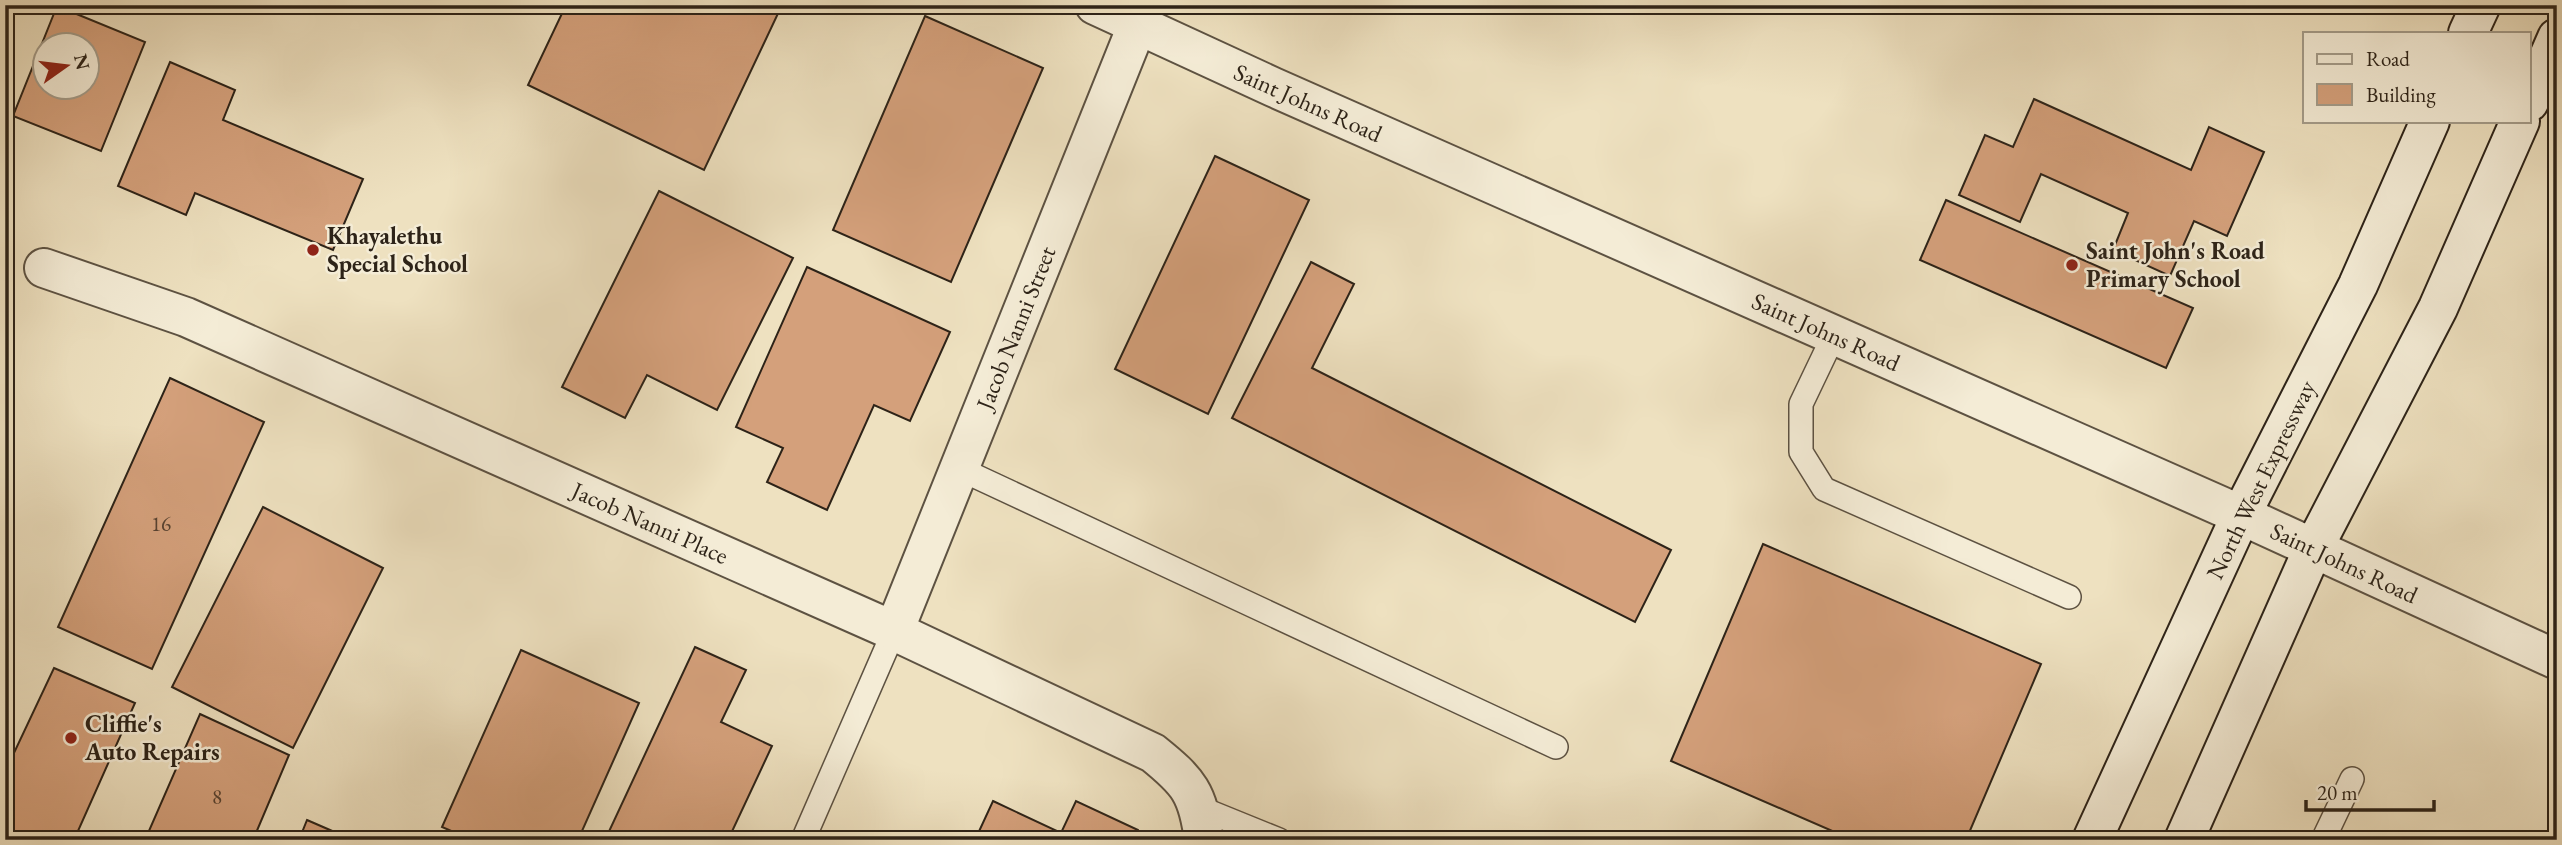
<svg xmlns="http://www.w3.org/2000/svg" width="2562" height="845" font-family="'EB Garamond',serif">
	<style>
		.building { fill: #d4a07b; stroke: #2d2318; stroke-width: 2; fill-rule: evenodd }
		.lines { fill: none; stroke-linecap: round; stroke-linejoin: round }
		.service-casing { stroke: #5d5242; stroke-width: 26 }
		.minor-casing { stroke: #5d5242; stroke-width: 42 }
		.tertiary-casing { stroke: #5d5242; stroke-width: 42 }
		.secondary-casing { stroke: #2d2318; stroke-width: 42 }
		.service { stroke: #f4ecd6; stroke-width: 23 }
		.minor { stroke: #f4ecd6; stroke-width: 38 }
		.tertiary { stroke: #f4ecd6; stroke-width: 38 }
		.secondary { stroke: #f4ecd6; stroke-width: 38 }
		.poi-dot { fill: #8f2418; stroke: #f4ecd6; stroke-width: 2.5 }
		.labels { text-anchor: middle; stroke-width: 5; stroke-linejoin: round; paint-order: stroke }
		.number-label { font-size: 21px; fill: #574231 }
		.street-label { font-size: 24px; fill: #2d2318; stroke: #f4ecd6 }
		.poi-label { font-size: 24px; font-weight: bold; fill: #2d2318; stroke: #f4ecd6; text-anchor: start }
	</style>
	<rect width="100%" height="100%" fill="#eee1c0"/>
	<filter id="stains"><feTurbulence type="fractalNoise" baseFrequency=".00286" numOctaves="4"/><feColorMatrix values="0 0 0 0 .2 0 0 0 0 .09 0 0 0 0 .02 0 0 0 .5 -.17"/></filter>
	<radialGradient id="worn" r=".72"><stop offset=".6" stop-color="#630" stop-opacity="0"/><stop offset="1" stop-color="#630" stop-opacity=".3"/></radialGradient>
	<!-- building -->
	<path class="building" d="M566,5h216l-78,165 -176,-85z
		M2124,5h15l-3,6z
		M57,6l88,36 -44,109 -88,-35zM46,46h42v42h-42z
		M925,16l118,52 -92,214 -118,-52z
		M170,62l65,28 -12,30 140,59 -30,71 -138,-57 -9,22 -68,-29z
		M2034,99l157,71 18,-43 55,25 -37,84 -33,-15 -24,55 -57,-26 15,-37 -87,-39 -21,48 -61,-27 26,-60 28,12z
		M1215,156l94,44 -101,214 -93,-45z
		M659,191l134,67 -76,152 -70,-35 -22,43 -63,-31z
		M1946,200l247,108 -27,60 -246,-108z
		M1311,262l43,22 -42,84 359,182 -36,72 -403,-204z
		M807,267l143,65 -40,89 -36,-16 -47,105 -60,-28 16,-34 -47,-21z
		M170,378l94,44 -112,247 -94,-42z
		M263,507l120,61 -90,180 -121,-61z
		M1763,544l278,120 -75,176h-113l-182,-79z
		M695,647l51,23 -25,52 51,24 -44,94h-123z
		M521,650l118,53 -61,137h-106l-30,-13z
		M54,668l81,35 -61,137h-69v-68z
		M200,714l89,41 -36,85h-108z
		M993,801l68,32 15,-32 62,29 3,10h-166z
		M307,820l46,20h-54z"/>
	<g class="lines">
		<defs>
			<path id="service" d="M1834,335l-33,69v48l23,37 245,108
				M960,469l596,278
				M1200,808l79,32
				M803,840l91,-209
				M2323,840l29,-61"/>
			<path id="minor" d="M44,268l142,49 708,314 259,122c36,29 45,40 51,87
				M894,631l243,-605"/>
			<path id="tertiary" d="M1095,5l178,82 968,428 316,145"/>
			<path id="secondary" d="M2468,33l13,-28
				M2529,102l28,-64
				M2092,840l149,-325 117,-230 72,-164
				M2184,840l129,-291 125,-241 82,-187"/>
		</defs>
		<!-- service casing -->
		<use href="#service" class="service-casing"/>
		<!-- minor casing -->
		<use href="#minor" class="minor-casing"/>
		<!-- tertiary casing -->
		<use href="#tertiary" class="tertiary-casing"/>
		<!-- secondary casing -->
		<use href="#secondary" class="secondary-casing"/>
		<!-- service -->
		<use href="#service" class="service"/>
		<!-- minor -->
		<use href="#minor" class="minor"/>
		<!-- tertiary -->
		<use href="#tertiary" class="tertiary"/>
		<!-- secondary -->
		<use href="#secondary" class="secondary"/>
	</g>
	<!-- markers -->
	<g class="poi-dot">
		<circle cx="313" cy="250" r="7"/>
		<circle cx="2072" cy="265" r="7"/>
		<circle cx="71" cy="738" r="7"/>
	</g>
	<g class="labels">
		<!-- number labels -->
		<g class="number-label">
			<text x="161" y="531">16</text>
			<text x="217" y="804">8</text>
		</g>
		<!-- street labels -->
		<g class="street-label">
			<text transform="translate(1308 103) rotate(24)" y="8">Saint Johns Road</text>
			<text transform="translate(1016 328) rotate(-68)" y="8">Jacob Nanni Street</text>
			<text transform="translate(1826 332) rotate(24)" y="8">Saint Johns Road</text>
			<text transform="translate(2261 480) rotate(-64)" y="8">North West Expressway</text>
			<text transform="translate(650 523) rotate(24)" y="8">Jacob Nanni Place</text>
			<text transform="translate(2344 563) rotate(25)" y="8">Saint Johns Road</text>
		</g>
		<!-- poi labels -->
		<g class="poi-label">
			<text x="327" y="244">Khayalethu<tspan x="327" dy="28">Special School</tspan></text>
			<text x="2086" y="259">Saint John's Road<tspan x="2086" dy="28">Primary School</tspan></text>
			<text x="85" y="732">Cliffie's<tspan x="85" dy="28">Auto Repairs</tspan></text>
		</g>
	</g>
	<!-- margin -->
	<rect width="2562" height="845" fill="none" stroke="#eee1c0" stroke-width="28"/>
	<rect x="7" y="7" width="2548" height="831" fill="none" stroke="#2d2318" stroke-width="3.5"/>
	<rect x="14" y="14" width="2534" height="817" fill="none" stroke="#2d2318" stroke-width="2"/>
	<!-- legend -->
	<rect x="2303" y="32" width="228" height="91" fill="#f4ecd6" stroke="#a49c8a" stroke-width="2"/>
	<rect x="2317" y="54" width="35" height="10" fill="#f4ecd6" stroke="#a49c8a" stroke-width="2"/>
	<text x="2366" y="66" font-size="21" fill="#2d2318">Road</text>
	<rect x="2317" y="84" width="35" height="21" fill="#d4a07b" stroke="#a49c8a" stroke-width="2"/>
	<text x="2366" y="102" font-size="21" fill="#2d2318">Building</text>
	<!-- north arrow -->
	<g transform="translate(66 66) rotate(76)"><circle r="33" fill="#f4ecd6" stroke="#a49c8a" stroke-width="2"/>
	<path d="M0-5L12 26L0 18L-12 26Z" fill="#8f2418"/>
	<text y="-10" font-size="19" font-weight="bold" text-anchor="middle" fill="#2d2318">N</text>
	</g>
	<!-- scale -->
	<path d="M2306 800v10h128v-10" fill="none" stroke="#2d2318" stroke-width="3.5"/>
	<text x="2317" y="800" font-size="21" fill="#2d2318" stroke="#f4ecd6" stroke-width="5" paint-order="stroke">20 m</text>
	<rect width="100%" height="100%" filter="url(#stains)"/>
	<rect width="100%" height="100%" fill="url(#worn)"/>
</svg>
